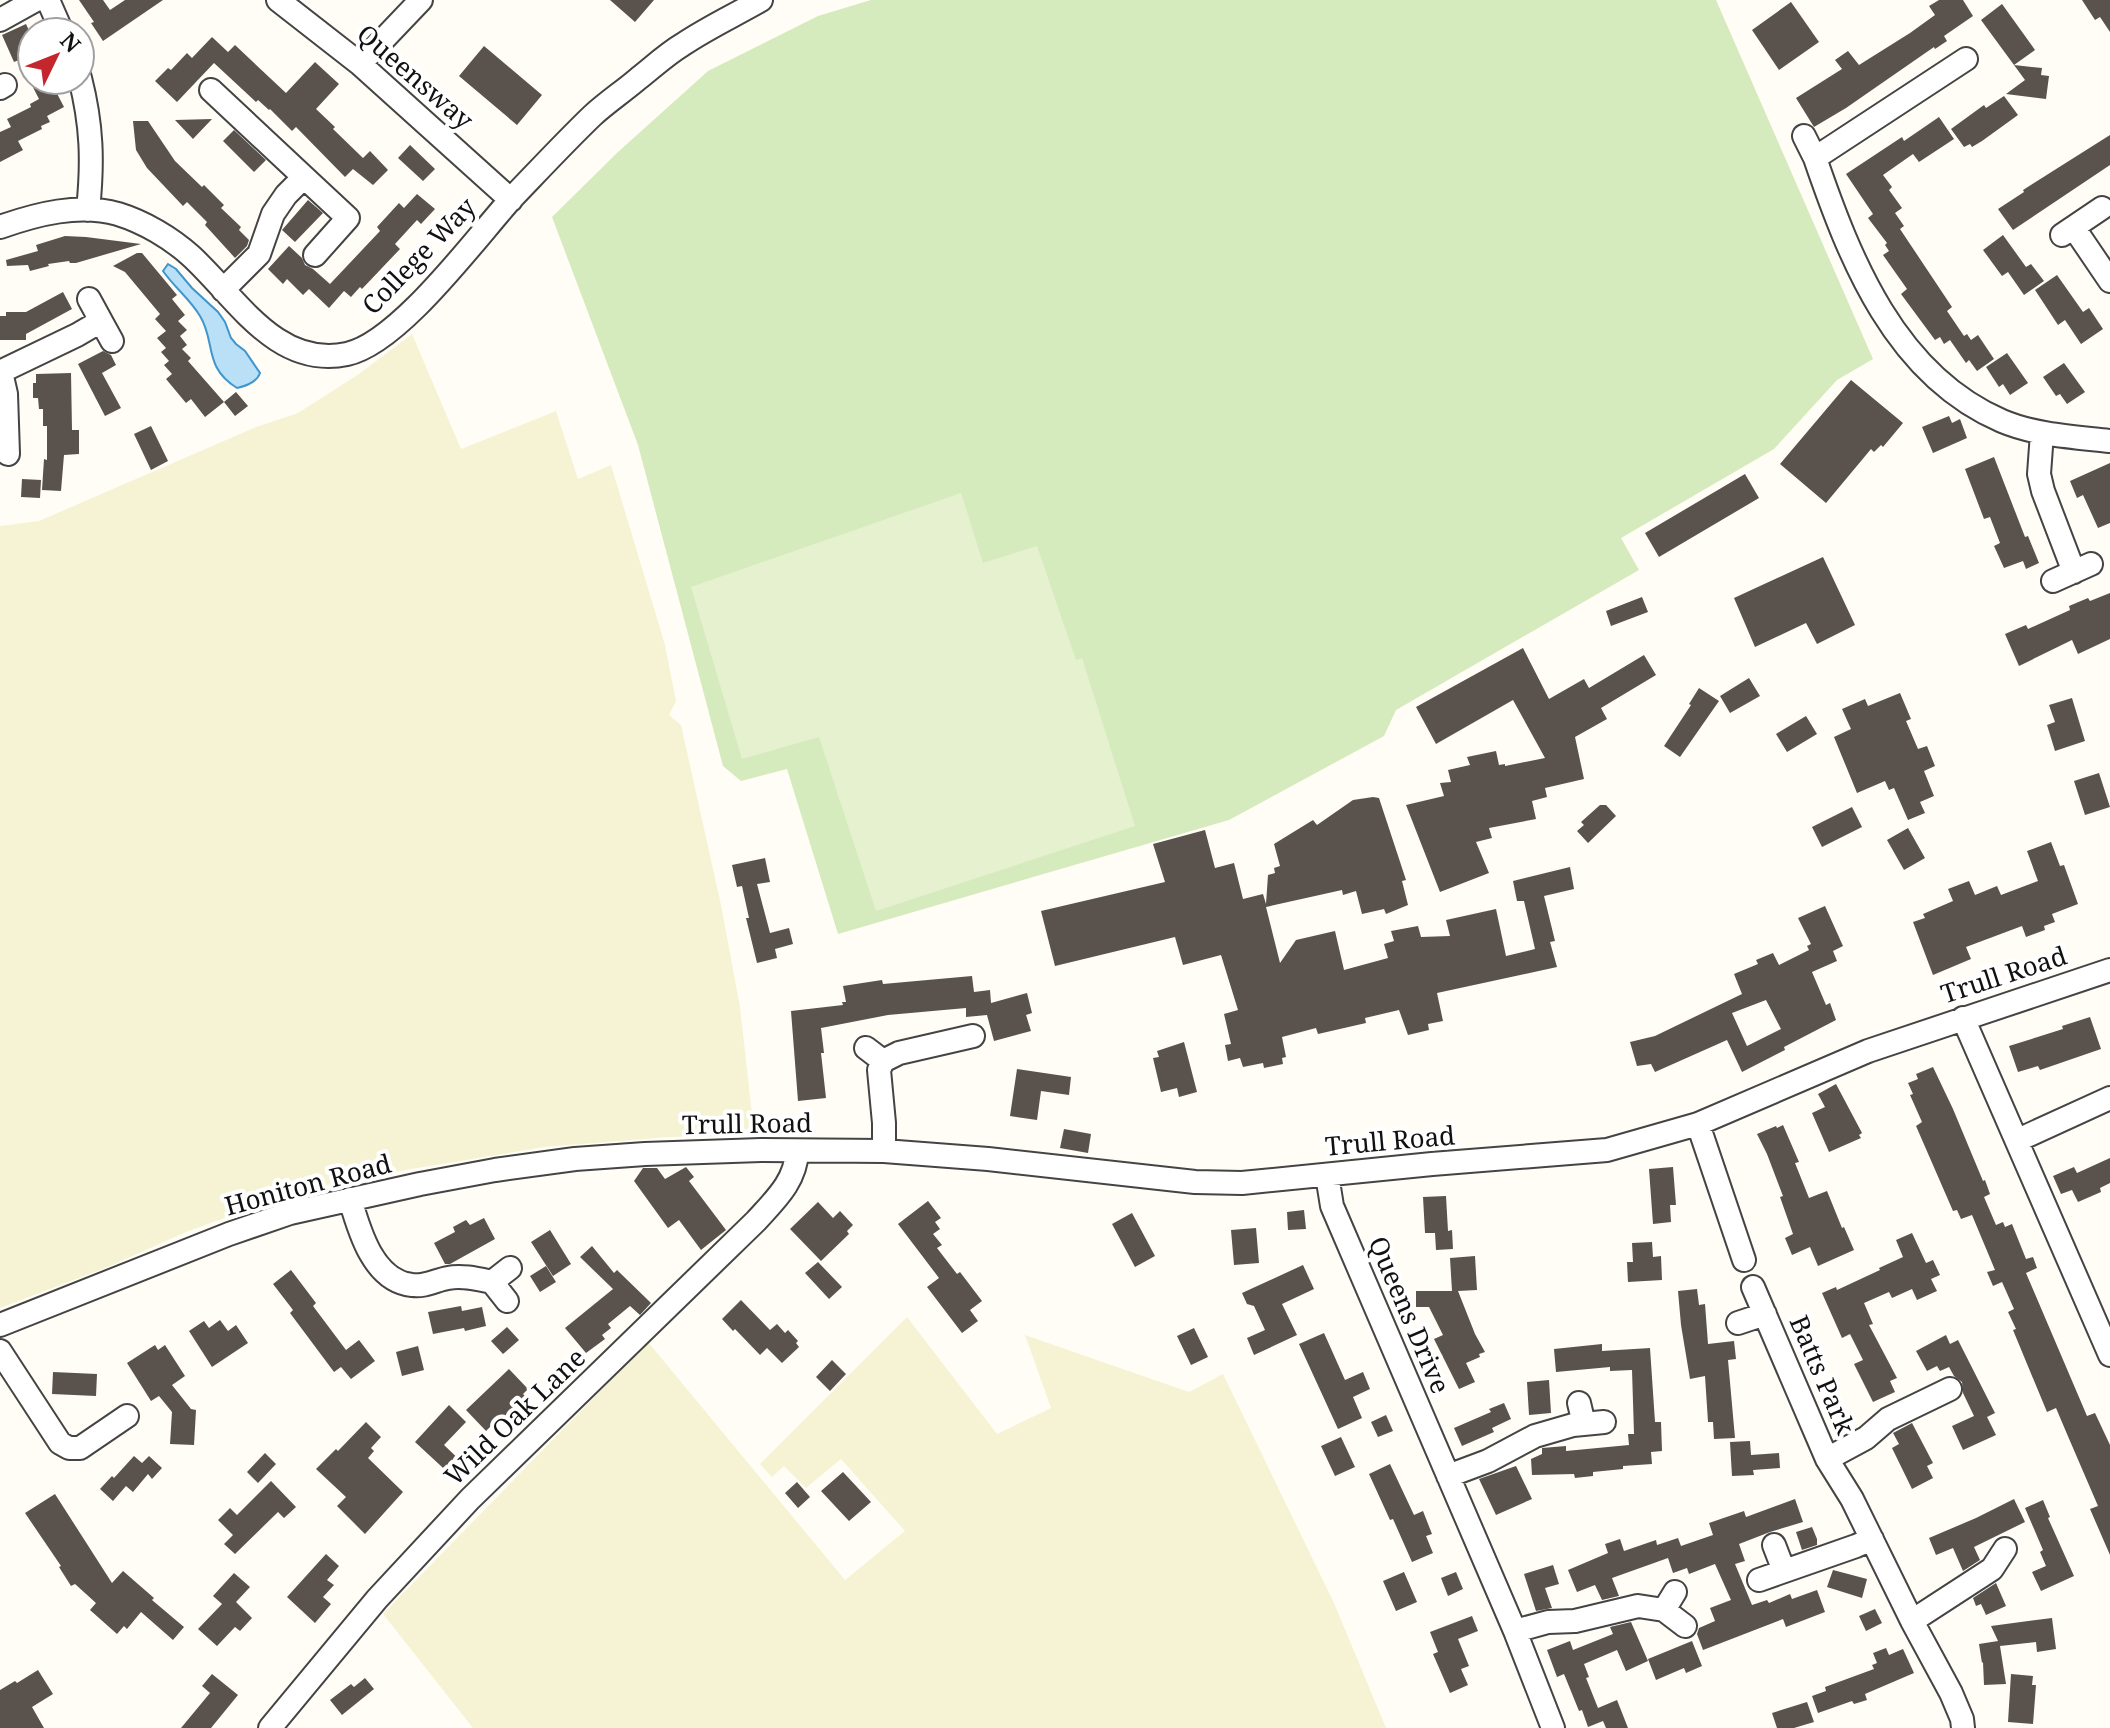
<svg xmlns="http://www.w3.org/2000/svg" width="2110" height="1728" font-family="'Noto Serif',serif">
	<style>
		.farmland { fill: #f6f3d4 }
		.green { fill: #d5ebbd }
		.pitch { fill: #e6f2cf }
		.water { fill: #b9e0f7; stroke: #3f96cf; stroke-width: 2 }
		.building { fill: #5a524d; fill-rule: evenodd }
		.lines { fill: none; stroke-linecap: round; stroke-linejoin: round }
		.minor-casing { stroke: #444; stroke-width: 26 }
		.minor { stroke: #fff; stroke-width: 22 }
		.labels { text-anchor: middle; stroke-width: 8; stroke-linejoin: round; paint-order: stroke }
		.street-label { font-size: 26px; fill: #111; stroke: #fff }
	</style>
	<rect width="100%" height="100%" fill="#fffdf5"/>
	<!-- farmland -->
	<path class="farmland" d="M412,334l49,115 95,-38 22,68 33,-14 54,180 11,56 -7,14 12,10 40,180 19,102 13,116 -11,13 -73,1 -125,10 -151,25 -100,21 -107,39 -76,34 -110,42v-782l39,-5 217,-94 42,-14 61,-39z
		M907,1317l90,117 54,-26 -26,-73 164,57 34,-18 111,229 52,125h-913l-90,-114 265,-272 197,238 60,-49 -64,-72 -35,29 -22,-22 -12,11 -12,-13z"/>
	<!-- green -->
	<path class="green" d="M871,0h845l157,359 -36,21 -63,69 -153,89 18,32 -243,140 -12,26 -155,84 -391,114 -51,-165 -46,12 -18,-15 -85,-321 -86,-228 66,-65 90,-81 110,-55z"/>
	<!-- pitch -->
	<path class="pitch" d="M961,493l22,70 54,-17 39,114 6,-2 53,168 -259,85 -57,-174 -77,22 -51,-172z"/>
	<!-- water -->
	<path class="water" d="M168,264l8,5 16,19 26,24 7,10 6,16 5,6 9,7 15,22c-3,9 -14,13 -23,15 -34,-21 -21,-46 -37,-72 -10,-17 -26,-29 -37,-45z"/>
	<!-- building -->
	<path class="building" d="M79,0h24l7,10 15,-10h38l-60,41 -12,-18 3,-1z
		M610,0h44l-19,22z
		M1939,0h24l10,16 -29,20 3,5 -12,8 -1,-2 -88,61 -32,19 -18,-29 46,-29 -7,-9 13,-9 11,14 51,-32 25,-18 -6,-9z
		M2082,0h28v32l-10,-15 -5,3z
		M1791,2l28,40 -40,28 -27,-40z
		M2002,4l33,46 -21,15 -33,-45z
		M26,24l6,13v43h18l14,27 -17,9 3,6 -9,4 1,3 -24,12 5,9 -23,12v-30l11,-5 -4,-8 24,-12 -1,-3 9,-5 -20,-39 -5,2 -12,-27z
		M212,37l16,15 7,-7 51,48 29,-31 24,22 -23,25 19,18 -2,2 30,29 7,-7 18,19 -15,15 -20,-16 -8,8 -49,-50 -4,4 -22,-22 -1,1 -11,-10 -2,2 -42,-39 -37,39 -22,-21 13,-13 3,2 16,-17 5,5z
		M484,46l58,49 -25,30 -58,-49z
		M2014,65l28,3 -1,7 8,1 -3,23 -40,-5 19,-14z
		M2004,96l14,19 -36,26 -10,6 -2,-3 -6,3 -13,-18 33,-24 2,3z
		M1939,117l15,22 -35,23 -6,-8 -30,21 9,12 -3,3 13,18 -7,5 9,13 -4,3 52,78 -5,4 17,25 3,-2 4,6 7,-5 16,24 -17,12 -8,-11 -3,3 -16,-23 -6,4 -4,-7 -5,3 -34,-46 6,-5 -24,-34 6,-4 -4,-6 2,-2 -19,-25 5,-4 -27,-40 56,-37 2,4z
		M212,119l-19,20 -18,-19z
		M133,121h15l27,40 27,26 2,-2 20,20 -3,3 20,19 -2,3 10,10 -2,6 -12,12 -30,-33 2,-3 -20,-20 -4,4 -36,-38 -11,-18z
		M234,130l32,30 -12,12 -31,-31z
		M2110,135v30l-97,65 -15,-21 26,-17 -1,-2z
		M410,145l25,24 -12,12 -25,-23z
		M417,194l18,15 -14,15 -4,-4 -22,24 5,5 -38,40 -2,-2 -9,10 -7,-6 -15,17 -20,-19 -6,6 -16,-16 -4,5 -15,-15 21,-23 13,12 3,7 8,4 17,15 50,-53 -3,-4 22,-24 5,5z
		M308,200l15,13 -28,29 -13,-12z
		M2003,235l23,32 5,-3 13,17 -20,14 -16,-23 -6,4 -19,-26z
		M65,236l21,1 55,7 -65,19h-6l-1,-2 -21,3 1,2 -19,5 -2,-6 -21,1 -1,-6 32,-9 -2,-6z
		M137,253h5l35,42 -5,4 13,16 -7,6 9,9 -7,6 7,9 -5,4 9,9 -3,3 36,41 12,-10 12,14 -13,10 -11,-14 -19,15 -14,-18 -5,4 -20,-24 6,-5 -8,-9 5,-4 -8,-9 5,-4 -9,-10 9,-7 -11,-12 5,-5 -35,-42 -12,-6z
		M2057,275l26,37 6,-4 14,21 -22,15 -16,-24 -7,5 -23,-35z
		M63,292l9,17 -46,25v6h-26v-24h6v-4h20z
		M103,351l8,4 5,10 -14,8 19,35 -16,8 -27,-52z
		M2007,353l21,30 -18,12 -7,-11 -4,3 -13,-20z
		M2064,363l21,29 -18,12 -7,-10 -4,2 -13,-19z
		M71,373l1,57h7v24l-15,1 -3,36 -19,-1 2,-31 3,1v-34h-4v-17h-4l-1,-11h-5v-15h3v-9z
		M1851,380l52,43 -20,24 -2,-2 -7,7 -3,-3 -45,54 -46,-39z
		M1949,416l3,7 8,-4 7,19 -34,15 -11,-26z
		M151,426l17,35 -17,9 -17,-36z
		M1994,457l31,80 3,-1 11,27 -13,6 -3,-8 -19,7 -10,-22 6,-3 -10,-26 -6,2 -19,-50z
		M2110,463v60l-12,5 -15,-33 -6,3 -7,-17z
		M1745,474l14,24 -100,59 -14,-24z
		M22,479l19,1 -1,18 -19,-1z
		M1823,557l32,68 -38,19 -11,-21 -51,24 -21,-49z
		M2110,593v46l-32,15 -6,-14 -53,26 -14,-32 21,-9 2,4 42,-19 -1,-4 19,-8 2,3z
		M1642,597l6,15 -37,14 -5,-15z
		M1523,648l26,51 35,-20 5,9 55,-33 12,20 -55,33 6,11 -32,18 9,42 -39,9 2,9 -15,4 4,18 -47,9 3,10 -16,4 13,31 -49,19 -34,-87 38,-9 -4,-13 11,-1 -3,-12 22,-5 -3,-8 29,-6 3,14 6,-1v2l40,-8 -32,-58 -77,44 -20,-37z
		M1749,678l11,18 -30,17 -10,-17z
		M1699,688l20,13 -39,56 -16,-11 27,-41 -2,-1z
		M1900,693l11,26 -5,2 12,28 9,-3 8,20 -11,5 10,25 -14,6 5,11 -17,7 -14,-32 -5,2 -4,-9 -28,12 -23,-56 17,-8 -9,-20 23,-10 3,7z
		M2072,698l13,43 -30,10 -8,-26 8,-3 -6,-17z
		M1806,716l11,18 -30,18 -11,-18z
		M2099,773l11,34 -25,8 -11,-34z
		M1373,797l6,1 27,82 -4,1 6,24 -22,9 -2,-5 -22,5 -6,-23 -13,4 -1,-5 -76,17 14,56 16,-23 39,-9 9,39 44,-12 -4,-14 10,-3 -3,-10 27,-5 3,11 29,-1 -4,-16 50,-11 10,47 29,-7 -11,-48h-7l-4,-20 57,-14 4,22 -30,7 11,45 -5,1 7,25 -120,26 6,28 -15,3 1,6 -21,5 -9,-25 -34,8 1,5 -48,11 -2,-6 -34,9 4,20 -4,1 1,6 -19,4 -1,-5 -20,4 -3,-9 -12,3 -3,-16 6,-1 -7,-30 14,-4 -17,-55 -38,10 -8,-28 -120,29 -14,-55 124,-29 -12,-38 52,-14 10,38 19,-5 9,36 20,-5 3,10 2,-29 7,-2 -1,-5 6,-2 -6,-22 39,-24 4,5 36,-25z
		M1600,805h6l10,11 -28,27 -11,-12 7,-6 -3,-3z
		M1852,807l10,20 -40,20 -10,-20z
		M1908,828l17,30 -21,12 -17,-30z
		M2051,842l9,24 4,-1 14,39 -26,10 3,8 -11,4 1,4 -19,7 -4,-11 -56,21 5,12 -38,16 -20,-53 12,-4 -2,-4 30,-13 -5,-12 21,-8 6,14 22,-9 4,9 37,-14 -11,-30z
		M765,858l5,24 -13,2 13,49 19,-5 4,16 -18,5 2,9 -20,5 -11,-45h3l-7,-32 -5,1 -5,-22z
		M1825,906l18,40 -10,5 4,10 -25,11 14,33 4,-2 6,17 -52,27 1,3 -43,22 -15,-32 -72,32 -4,-8 -14,2 -7,-24 25,-6 87,-42 -8,-20 24,-10 -2,-4 17,-7 6,12 30,-15 -2,-4 4,-2 -13,-26zM1766,1000l15,29 -34,17 -15,-33z
		M972,976l2,16 16,-2 1,13 36,-10 5,20 -6,2 5,16 -37,10 -7,-26 -21,2v-9l-78,7 -67,13 3,25h-3l5,45 -28,3 -7,-90 52,-6 -1,-3h4l-3,-16 39,-6 1,4z
		M2090,1017l11,32 -61,21 -2,-4 -20,6 -9,-26 54,-17 -1,-3z
		M1184,1042l13,50 -18,5 -2,-9 -16,4 -8,-34 6,-1 -2,-6z
		M1933,1067l20,42 30,72 2,-1 5,14 -6,3 12,28 7,-3 2,5 7,-3 14,35 7,-2 4,11 -11,5 61,143 8,-3 15,32v110l-20,-46 8,-3 -31,-72 -11,-26 -9,4 -34,-82 3,-1 -8,-17 6,-3 -12,-27 -9,4 -6,-14 8,-2 -23,-55 -11,4 -4,-9 -4,1 -37,-85 6,-4 -12,-27 3,-1 -5,-11 10,-4 -2,-5z
		M1017,1069l54,8 -2,18 -28,-4 -4,29 -27,-4z
		M1836,1084l26,49 -3,2 2,3 -32,14 -17,-39 13,-6 -7,-13z
		M1783,1125l16,37 -4,1 14,35 18,-7 15,37 2,-1 10,23 -36,16 -8,-19 -18,8 -7,-17 8,-4 -13,-37 3,-1 -16,-42 -10,-20 19,-8 1,2z
		M1064,1129l27,5 -3,19 -28,-5z
		M2110,1158v25l-10,5 1,4 -23,10 -6,-12 -11,4 -8,-18 21,-9 3,6z
		M686,1167l8,10 -5,4 37,49 -25,20 -22,-30 -11,8 -34,-47 9,-13h14l8,11z
		M1673,1167l3,38h-6l1,17 -18,2 -4,-55z
		M1446,1196l2,35 4,-1 1,19 -17,1 -1,-17h-10l-2,-36z
		M928,1201l13,17 -6,4 5,7 -7,5 9,11 -5,3 20,26 3,-2 22,29 -12,9 8,11 -16,12 -35,-46 12,-9 -41,-54z
		M818,1202l15,16 7,-7 13,14 -6,6 2,3 -28,27 -31,-32z
		M1304,1210l2,19 -18,1 -1,-18z
		M1132,1213l23,43 -20,11 -23,-43z
		M484,1218l11,21 -45,25h-5l-11,-21 21,-11 -2,-5 13,-7 4,5z
		M1256,1228l3,35 -25,2 -3,-35z
		M550,1230l21,34 -18,12 -22,-34z
		M1912,1233l14,30 7,-3 7,15 -9,4 6,12 -20,9 -5,-11 -20,9 -3,-6 -25,11 9,21 -4,1 28,53 -7,3 5,11 -22,10 -19,-38 9,-4 -13,-26 -8,4 -20,-45 14,-6 1,3 43,-20 -1,-2 24,-11 -7,-17z
		M1652,1242l1,15 8,-1 1,24 -34,2 -1,-20h6l-1,-19z
		M592,1246l22,27 3,-3 34,33 -11,12 -10,-9 -22,18 3,4 -9,7 3,4 -19,14 -21,-25 48,-39 -33,-32z
		M1475,1256l2,34 -19,1 17,43 10,18 -6,2 1,3 -14,6 9,19 -16,7 -25,-50 9,-4 -14,-28h-13v-16h36l-2,-33z
		M818,1262l24,25 -13,12 -24,-26z
		M1303,1265l11,24 -32,15 15,31 -43,20 -7,-17 18,-8 -11,-24 -7,-2 -5,-11z
		M546,1266l10,16 -16,10 -10,-16z
		M291,1270l25,33 -3,3 33,44 13,-10 16,21 -24,18 -10,-12 -7,5 -44,-59 3,-3 -20,-26z
		M1697,1289l2,16 6,-1 3,40 26,-3 2,18 -8,1 7,78 -21,1 -1,-17h-5l-3,-46 -15,3 -9,-54 -3,-34z
		M741,1300l29,30 7,-6 8,9 3,-3 10,11 -2,2 3,4 -17,16 -15,-15 -7,7 -25,-26 -2,2 -11,-12z
		M461,1306l1,5 20,-4 4,19 -21,5 -1,-3 -31,6 -5,-22z
		M220,1320l8,11 8,-6 12,18 -36,24 -23,-36 15,-10 5,7z
		M507,1327l12,13 -16,14 -12,-13z
		M1194,1328l14,29 -17,8 -14,-29z
		M1324,1333l21,47 18,-8 7,17 -17,8 9,21 -24,11 -39,-85z
		M1946,1335l4,9 8,-4 37,73 -8,4 9,18 -33,15 -11,-24 22,-10 -11,-23 -1,-11 -8,-6 -5,-9 -9,4 -3,-5 -10,5 -11,-20z
		M1602,1344v7l48,-3 5,74h6l1,29 -11,1 1,12 -29,2v3l-30,3v4l-18,2 -1,-4 -42,1 -1,-16 11,-5v-6l24,-2v5l63,-6 -1,-11h6l-2,-64 -22,1v-4l-54,5 -2,-23z
		M155,1345l3,5 7,-5 20,31 -13,9 19,24 5,1 -2,35 -24,-1 2,-32 -13,-16 -8,5 -24,-38z
		M418,1346l6,24 -22,6 -6,-24z
		M832,1360l14,14 -16,17 -14,-14z
		M509,1369l19,20 -5,5 3,3 -32,31 -2,-3 -6,6 -20,-21z
		M53,1372l44,2 -1,22 -44,-2z
		M1549,1380l2,33 -22,2 -2,-33z
		M1504,1403l7,16 -19,9 2,4 -32,14 -8,-18 37,-16 -2,-3z
		M449,1405l17,17 -22,23 23,22 -12,12 -40,-37z
		M1386,1415l7,16 -15,6 -7,-15z
		M366,1422l15,15 -10,11 3,3 -6,7 35,34 -38,42 -28,-28 9,-9 -30,-28 20,-20 2,2z
		M1912,1423l21,40 -6,3 6,12 -21,11 -20,-41 7,-4 -6,-11z
		M1341,1437l14,30 -20,9 -14,-30z
		M1750,1441l1,14 28,-2 1,15 -27,2 1,5 -22,1 -2,-34z
		M265,1453l11,11 -18,19 -11,-11z
		M134,1456l8,7 7,-7 13,12 -10,11 -4,-5 -15,18 -7,-6 -13,15 -13,-12 12,-13 2,2z
		M1390,1464l24,51 9,-4 9,23 -6,2 7,17 -21,9 -19,-43 -3,1 -21,-46z
		M1516,1466l16,33 -36,16 -17,-36z
		M843,1472l28,30 -22,19 -28,-30z
		M271,1481l25,26 -12,11 -6,-6 -43,42 -11,-10 9,-9 -15,-15 12,-12 7,7z
		M797,1482l13,15 -12,11 -13,-15z
		M55,1494l57,89 11,-12 31,27 -2,2 32,27 -11,13 -32,-28 -14,17 -3,-3 -7,8 -27,-24 6,-7 -21,-19 -4,2 -12,-19 2,-1 -36,-53z
		M1795,1499l8,23 -33,10 -31,12 6,17 -10,3 17,41 15,-5 2,3 21,-9 2,5 25,-9 8,22 -39,15 -3,-8 -80,31 -6,-16 2,-6 16,-7 -5,-13 21,-8 -16,-36 -26,10 -2,-6 -14,5 -5,-15 -56,20 7,18 -17,4 -7,-15 -18,7 -9,-22 40,-17 -3,-9 15,-5 4,12 32,-11 1,5 21,-7 3,8 32,-11 -4,-12 35,-12 2,6z
		M2014,1499l11,23 -51,25 6,13 -17,11 -10,-23 -17,7 -7,-17 47,-20z
		M2043,1500l7,17 -2,1 26,58 -33,15 -9,-19 14,-6 -6,-14 3,-2 -18,-42z
		M1812,1527l5,12v6l-15,5 -6,-18z
		M326,1554l13,12 -12,14 7,5 -11,12 8,7 -16,19 -28,-26z
		M1553,1565l6,19 -14,4 7,20 -16,3 -12,-37z
		M1833,1570l34,9 -5,19 -35,-11z
		M1404,1572l13,30 -21,9 -13,-30z
		M1456,1572l7,17 -15,7 -7,-18z
		M234,1573l16,14 -14,15 16,16 -12,13 -5,-4 -18,19 -19,-17 24,-25 -9,-8z
		M1996,1583l10,23 -20,9 -5,-11 -5,2 -3,-8z
		M1875,1609l7,14 -16,8 -7,-15z
		M1472,1616l6,15 -20,8 11,27 -8,3 7,16 -18,8 -17,-39 5,-2 -8,-20z
		M2052,1618l4,31 -19,3 -1,-10 -36,4 6,38 -22,1 -1,-23 -1,1 -3,-19 19,-3 -7,-15z
		M1631,1622l17,39 -22,10 -9,-21 -33,14 5,13 -3,1 12,30 19,-8 11,28h-22l-3,-7 -15,6 -6,-17 -3,1 -15,-37 -7,3 -10,-27 23,-9 3,9 40,-16 -3,-7z
		M1692,1641l10,25 -16,7 -2,-5 -28,12 -8,-21z
		M1886,1648l3,7 14,-6 11,24 -49,21 2,6 -13,4 -2,-3 -34,12 -6,-17 14,-5 -1,-4 49,-18 -2,-4 5,-2 -4,-10z
		M38,1670l15,24 -21,13 12,21h-44v-38l15,-9 2,2z
		M212,1674l26,21 -27,33h-30l29,-35 -8,-7z
		M2011,1674l22,2 -1,9h4l-3,39 -25,-2z
		M365,1678l9,11 -32,26 -12,-15 21,-16 3,3z
		M1807,1702l7,20 -20,6h-17l-5,-15z"/>
	<g class="lines">
		<defs>
			<path id="minor" d="M48,0l14,32
				M278,0l82,64 151,136
				M0,20l36,-20
				M1966,59l-151,99c35,102 80,217 187,263 33,14 72,16 108,20
				M360,64l61,-64
				M80,78c12,47 13,84 8,132
				M0,88l5,-3
				M211,90l93,87 -18,18 -13,19 -14,40 -36,36
				M1804,136l11,22
				M304,177l44,41 -33,37
				M0,227c37,-13 79,-24 118,-13 26,8 53,24 73,42 45,41 85,113 156,98 52,-11 128,-115 165,-156 26,-27 53,-56 80,-82 15,-14 32,-25 47,-38 14,-11 28,-24 43,-33 25,-17 53,-30 79,-45
				M2074,228l36,53
				M2062,235l40,-27
				M89,299l12,22
				M0,372l77,-37 24,-14 11,20
				M1,372l5,22 2,60
				M2042,433l-3,41 4,17 31,81
				M2053,581l38,-17
				M1963,1018l147,337
				M866,1048l17,13
				M1698,1124l46,136
				M2018,1140l92,-42
				M884,1151v-28l-5,-53 4,-9 16,-8 74,-17
				M1327,1175l5,31 183,425 38,97
				M350,1199c9,31 23,82 62,86 13,2 24,-5 36,-7 14,-3 30,1 44,4l18,-14
				M492,1282l15,19
				M1753,1287l74,172 25,40 60,122 39,72 11,26 1,9
				M1738,1323l27,-9
				M0,1325l229,-91 61,-21 130,-29 75,-14 80,-11 70,-5 116,-4 123,1 104,8 207,23 47,1 190,-19 175,-14 91,-26 170,-73 242,-81
				M0,1351l60,92 9,5h11l47,-32
				M1579,1403l5,21
				M1827,1459l39,-21 22,-19 62,-30
				M1448,1476l40,-15 47,-25 38,-11 31,-3
				M1774,1545l10,26
				M1759,1580l97,-34 16,-7
				M1664,1610l11,-18
				M1912,1621l80,-52 13,-20
				M1515,1631l33,-9 27,-1 63,-15 26,4 21,16
				M270,1728l107,-129 93,-100 286,-278c19,-21 40,-40 41,-70"/>
		</defs>
		<!-- minor casing -->
		<use href="#minor" class="minor-casing"/>
		<!-- minor -->
		<use href="#minor" class="minor"/>
	</g>
	<g class="labels">
		<!-- street labels -->
		<g class="street-label">
			<text transform="translate(415 77) rotate(41)" y="9">Queensway</text>
			<text transform="translate(419 256) rotate(-46)" y="9">College Way</text>
			<text transform="translate(2004 975) rotate(-18)" y="9">Trull Road</text>
			<text transform="translate(747 1124) rotate(-1)" y="9">Trull Road</text>
			<text transform="translate(1390 1141) rotate(-5)" y="9">Trull Road</text>
			<text transform="translate(308 1185) rotate(-15)" y="9">Honiton Road</text>
			<text transform="translate(1409 1315) rotate(67)" y="9">Queens Drive</text>
			<text transform="translate(1822 1375) rotate(67)" y="9">Batts Park</text>
			<text transform="translate(515 1417) rotate(-44)" y="9">Wild Oak Lane</text>
		</g>
	</g>
	<!-- north arrow -->
	<g transform="translate(56 56) rotate(47)"><circle r="38" fill="#ffffff" stroke="#a0a0a0" stroke-width="2"/>
	<path d="M0-6L14 30L0 20L-14 30Z" fill="#c4262e"/>
	<text y="-12" font-size="22" font-weight="bold" text-anchor="middle" fill="#111111">N</text>
	</g>
</svg>
